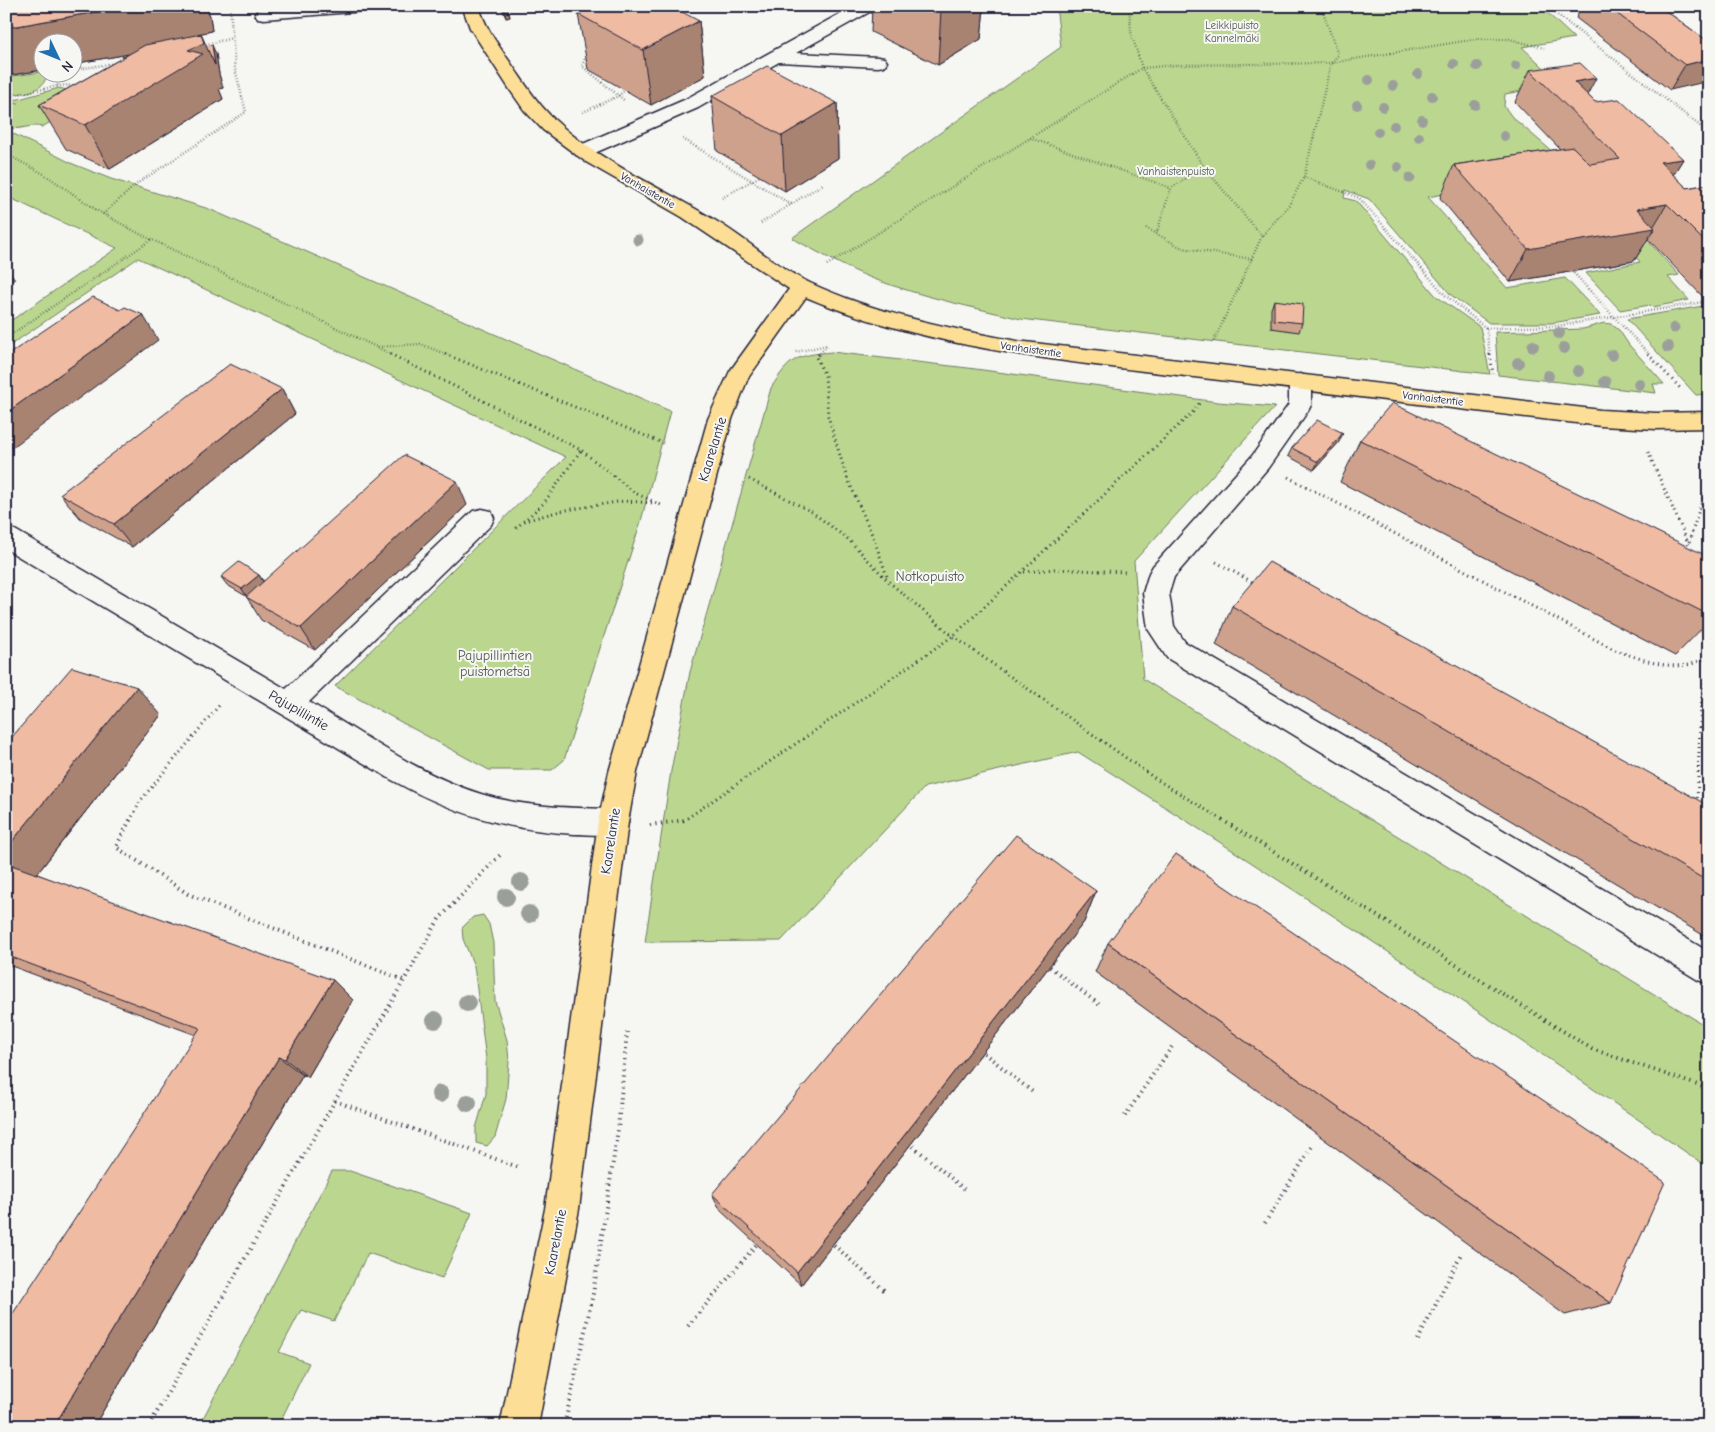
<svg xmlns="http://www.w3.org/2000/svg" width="1715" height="1432" font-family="'Comic Neue',sans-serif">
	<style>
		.green { fill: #bbd78f; stroke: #6e7c65 }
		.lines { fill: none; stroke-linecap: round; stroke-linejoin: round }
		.minor-casing { stroke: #22223b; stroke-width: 3 }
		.major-casing { stroke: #22223b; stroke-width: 3 }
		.path-far2 { stroke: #22223b; stroke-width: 2.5; stroke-dasharray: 0.5 2.5; stroke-linecap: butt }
		.path-far1 { stroke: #22223b; stroke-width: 3; stroke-dasharray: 1 4; stroke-linecap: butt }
		.path { stroke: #22223b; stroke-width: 4; stroke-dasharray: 1 4.5; stroke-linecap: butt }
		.minor { fill: #f6f6f2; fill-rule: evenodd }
		.major { fill: #fdde96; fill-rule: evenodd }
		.tree { fill: #9b9f9b }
		.wall { fill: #cea18c; stroke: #22223b }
		.shaded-wall { fill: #a88372; stroke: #22223b }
		.building { fill: #f0bba3; stroke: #22223b }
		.labels { text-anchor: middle; stroke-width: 4; stroke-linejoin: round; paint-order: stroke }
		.far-park-label { font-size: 11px; fill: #505854; stroke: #f6f6f2 }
		.far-street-label { font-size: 11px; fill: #22223b; stroke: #f6f6f2 }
		.street-label { font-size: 14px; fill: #22223b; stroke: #f6f6f2 }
		.park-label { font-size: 14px; fill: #505854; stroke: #f6f6f2 }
	</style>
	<rect width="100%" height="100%" fill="#f6f6f2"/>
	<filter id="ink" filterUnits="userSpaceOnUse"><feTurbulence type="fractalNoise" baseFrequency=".02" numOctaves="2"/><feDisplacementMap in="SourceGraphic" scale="10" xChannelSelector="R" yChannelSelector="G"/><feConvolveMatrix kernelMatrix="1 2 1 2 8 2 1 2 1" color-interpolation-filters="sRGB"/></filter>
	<g filter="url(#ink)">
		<!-- green -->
		<path class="green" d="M1056,6h484l34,32 -52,9 35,33 -1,5 -51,9 -1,12 8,11 57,49 -14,6 -127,25 79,91 58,-10 35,37 -48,8h-63l-38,-28 -82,-96 -24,-9 -1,8 12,3 80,95 44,31 10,47 -469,-55c-49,-12 -99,-22 -147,-40 -28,-11 -55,-26 -82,-41l269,-191z
			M42,72l5,1c-2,20 -24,20 -41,22v-18z
			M59,88l35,9 -52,30c-12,-4 -23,5 -36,0v-21l13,-3 -13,2v-5l13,-1z
			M6,130l67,34 38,15 98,30 461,202 -29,110 -77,239 -12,10h-63l-154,-84 231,-229 -428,-199 -132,90v-24l111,-76 -111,-52z
			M1649,242l30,33 -11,2 21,23 -36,7 -3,-2 -30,5 -34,-37 54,-11 -12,-15z
			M1709,305v89l-13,1 -69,-76z
			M1604,323l7,1 8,6 10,15 35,39h-11l3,9 -158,-18 -3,-43 88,-3z
			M832,352l136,16 250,34 57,5 -141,154 9,118 566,349v140c-208,-143 -418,-282 -631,-416l-153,35 -144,154 -136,1 26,-171 19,-99 81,-284c19,-30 25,-33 61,-36z
			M483,915l6,9 4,19 2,58 12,39 2,21 -3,38 -11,38 -8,9 -11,-3v-15l10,-34v-35l-12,-93 -11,-27 -1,-11 11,-11z
			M332,1171h18l122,42 -30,65 -74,-25 -34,68 -33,-11 -22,42 30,11 -31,63h-79z"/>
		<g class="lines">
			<defs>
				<path id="minor" d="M297,6h76l-2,4 -6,1 -101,8 -6,-1 -3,-4 3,-4z
					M854,6h21l-2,4 -77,43 82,4 6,1 3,4 -3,4 -6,1 -99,-5 -81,46 -108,47 -7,2 -7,-2 -3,-4 3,-4 108,-47z
					M1300,374l8,3 3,5v23l-3,6 -40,57 -94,109 -5,16 5,33 11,16 524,310v32l-11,-4 -531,-322 -19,-29 -5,-36 6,-20 4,-7 99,-110 37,-52v-22l3,-5z
					M482,509l9,2 3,7 -3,7 -182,177c55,32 110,73 172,92 42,13 88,14 132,15l10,4 5,9 -5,9c-15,6 -32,3 -49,3 -68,-4 -123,-21 -182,-54l-386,-231v-21l9,2 271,159 187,-178z"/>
				<path id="major" d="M462,6h17c6,22 20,40 33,59 14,20 26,40 44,56 46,43 107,67 160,100 32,19 60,46 94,62 65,30 137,45 207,58l584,69 55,3 53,-1v16l-53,1 -55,-3c-136,-16 -271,-33 -407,-49 -132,-16 -265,-28 -388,-80l-58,81 -16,41 -95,353 -9,50 -49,387 -41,217h-38l45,-217 53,-387 11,-50 99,-353 22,-48 59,-82 -107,-72 -96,-55 -43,-32 -19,-20 -14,-20 -40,-62z"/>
			</defs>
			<!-- minor casing -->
			<use href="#minor" class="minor-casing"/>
			<!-- major casing -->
			<use href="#major" class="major-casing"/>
			<!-- path-far2 -->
			<path class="path-far2" d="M1546,6l163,127
				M203,45l30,-7
				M587,54l-5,12 42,34
				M72,70l44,-7
				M57,86l11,-1 7,3
				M6,97l51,-11 5,-14
				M583,112l35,-16 7,-6
				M1030,138l141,50
				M683,139l109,66
				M6,154l38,20 54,37 42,23 253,121
				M1304,177l55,21 86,97 41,33 4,27
				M722,198l38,-22
				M103,214l35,-31 108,-71 -11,-43 -5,-63
				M761,223l62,-39
				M1146,228l36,20 70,11
				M1156,235l15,-47 33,-21
				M1262,236l-58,-69 -62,-99 33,-3 156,-2 145,-24h33l35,9
				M827,265l315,-197 -11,-36 -2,-26
				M1572,271l42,46 95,-16
				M1486,328l71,-2 57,-9 36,38
				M6,338l145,-98
				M1214,341l48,-105 27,-31 15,-28 27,-114 7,-8 -17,-49
				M378,347l42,-3 28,11
				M796,352l31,-7
				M818,355l9,-9"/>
			<!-- path-far1 -->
			<path class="path-far1" d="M390,354l191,96 54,43 26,12
				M445,354l218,89
				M819,354l-3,3 9,19 3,40 18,59 28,64 14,40
				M1490,354l3,20
				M1648,354l33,35
				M1648,452l44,100
				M1288,477l327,173c30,10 66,27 94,5
				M749,479l63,33 37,28 40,42 64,54 203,143 68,42
				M528,520l32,-9 64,-10 31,2
				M516,528l28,-25 37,-53
				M1689,542l15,-48 5,-8
				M1216,562l38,21
				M1024,572l30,-3 72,3
				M1697,803l4,-101 8,-37
				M130,821l11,-21 80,-97
				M683,821l270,-185 241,-225 6,-9"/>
			<!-- path -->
			<path class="path" d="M130,820l-14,27 72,47 215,86
				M1222,820l370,229 117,40
				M650,825l35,-5
				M1050,967l51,39
				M984,1053l51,41
				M335,1101l183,66
				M1125,1116l48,-71
				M913,1146l51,43
				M1265,1223l47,-77
				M834,1245l52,47
				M688,1326l68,-81
				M1418,1340l44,-88
				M566,1418l27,-124 25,-165 9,-97
				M149,1426l290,-507 63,-66"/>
			<!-- minor -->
			<use href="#minor" class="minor"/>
			<!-- major -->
			<use href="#major" class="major"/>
		</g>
		<!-- trees -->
		<g class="tree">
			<circle cx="1454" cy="64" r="5"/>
			<circle cx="1477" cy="66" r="5"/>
			<circle cx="1516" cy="66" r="5"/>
			<circle cx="1418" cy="74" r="5"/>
			<circle cx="1369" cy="80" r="5"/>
			<circle cx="1393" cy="86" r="5"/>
			<circle cx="1432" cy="96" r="5"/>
			<circle cx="1357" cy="105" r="5"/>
			<circle cx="1475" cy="105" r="5"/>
			<circle cx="1383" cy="107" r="5"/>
			<circle cx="1422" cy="120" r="5"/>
			<circle cx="1394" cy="126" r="5"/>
			<circle cx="1378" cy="132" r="5"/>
			<circle cx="1504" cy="136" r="5"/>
			<circle cx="1419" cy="137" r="5"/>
			<circle cx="1369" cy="165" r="5"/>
			<circle cx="1398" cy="167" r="5"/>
			<circle cx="1410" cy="178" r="5.5"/>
			<circle cx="638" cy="240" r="5.5"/>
			<circle cx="1674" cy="328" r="5.5"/>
			<circle cx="1559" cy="333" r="6"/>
			<circle cx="1533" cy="346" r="6"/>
			<circle cx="1668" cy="347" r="6"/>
			<circle cx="1564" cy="348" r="6"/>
			<circle cx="1612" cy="355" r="6"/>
			<circle cx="1518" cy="363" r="6"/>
			<circle cx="1578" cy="371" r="6"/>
			<circle cx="1548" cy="376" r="6"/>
			<circle cx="1605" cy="382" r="6"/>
			<circle cx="1639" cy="384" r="6"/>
			<circle cx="521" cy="882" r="9"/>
			<circle cx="506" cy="897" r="9"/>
			<circle cx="529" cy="914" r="9"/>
			<circle cx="467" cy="1003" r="9"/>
			<circle cx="435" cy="1020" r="9"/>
			<circle cx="440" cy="1094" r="9"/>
			<circle cx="468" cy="1103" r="9"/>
		</g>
		<!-- wall -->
		<path class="wall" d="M6,6h200l4,10 2,15 -15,3v1l4,-1 5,12 10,8 3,20 4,14 -4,1 4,10 -113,70 -44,-20 -27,-44 90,-51 -57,10v-22h-30v28l-36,6z
			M501,6h6l3,11 -4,1z
			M872,6h112l-3,33 -43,26 -67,-33z
			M1582,6h77l50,36 -39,48 -94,-72z
			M578,14l121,7 6,55 -54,29 -63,-36z
			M1530,70l58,25 7,7 88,57 -10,16 14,13 22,-4v112l-6,1 -55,-58 -14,22 -124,21 -70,-84 14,-33 106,-16 -45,-47z
			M712,96l125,7 1,55 -53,33 -68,-40z
			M1274,300l28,23 -3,9 -28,-4v-19z
			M282,389l13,25 -163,133 -52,-29 -20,-24z
			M1360,440l349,117v64l-34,35 -335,-174z
			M1339,442l-25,28 -26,-14 4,-8z
			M467,505l-152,145 -54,-30 -15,-24 -19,-11 -6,-8 38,-2 4,6z
			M1232,606l477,200v131l-1,1 -492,-293z
			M161,715l-124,159 316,126 -45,77 -5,-2 -209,351h-88l190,-391 -190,-71v-220z
			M1096,891l-12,31 -283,363 -80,-74 -9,-17z
			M1108,943l503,360 -46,12 -470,-343z"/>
		<!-- shaded-wall -->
		<path class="shaded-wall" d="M130,6h76l4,10 2,15 -15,3 1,8 -126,22v-22h-30v28l-36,6v-48z
			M948,6h36l-3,33 -43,26 3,-55z
			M504,9h4l2,8 -4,1z
			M699,21l6,55 -54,29 -8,-55z
			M201,34l14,31 -3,-20 4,9 3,20 4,14 -4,1 4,10 -113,70 -25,-44 103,-75z
			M1709,59v22l-39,9 15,-25z
			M1596,78l-17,33 -5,-29z
			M837,103l1,55 -53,33 -3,-55z
			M1683,159l-21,33 -2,-30z
			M1667,204l-15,25 3,-1 -21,33 -124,21 18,-33 109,-40z
			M6,267l9,12 -9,5z
			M1709,289v7l-6,1z
			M143,315l15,25 -152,112v-39z
			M282,389l13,25 -163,133 -18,-23z
			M1343,433l-4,9 -25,28 4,-8z
			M457,481l10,24 -152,145 -14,-22z
			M259,575l5,8 -17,14 -5,-8z
			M6,624l6,6 -6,5z
			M137,687l24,28 -132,169 -23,-17v-18z
			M1096,891l-12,31 -283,363 -4,-13z
			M333,980l20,20 -45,77 -23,-18z
			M279,1057l24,18 -209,351h-40z"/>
		<!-- building -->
		<path class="building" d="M6,6h124l-124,22z
			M502,6h5l1,3h-4z
			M594,6h77l28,15 -56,29 -65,-36z
			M932,6h16l-7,4z
			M1607,6h52l50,36v17l-24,6z
			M201,34l3,9 -16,7 15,4 -118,71 -46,-20 106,-60z
			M212,45l3,20 -9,-19z
			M1580,63l16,15 -22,4 21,20 24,-3 64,60 -23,3 27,26 22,-4v62l-42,-42 -30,5 18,19 -127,21 -74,-84 119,-18 17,17 30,-5 -90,-89z
			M767,66l70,37 -55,33 -70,-40z
			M93,297l27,13 5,-3 18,8 -137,98v-57z
			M1274,300l29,4 -1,19 -28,-3z
			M230,364l52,25 -168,135 -54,-30z
			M1392,403l317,154v58l-349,-175z
			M1317,420l26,13 -25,29 -26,-14z
			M404,455l53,26 -156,147 -55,-31z
			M239,562l20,13 -17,14 -21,-12z
			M1269,562l440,244v76l-477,-276z
			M72,667l65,20 -131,162v-105z
			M1016,835l80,56 -299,381 -85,-78z
			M1176,854l489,328 -54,121 -503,-360z
			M6,863l327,117 -48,79 -6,-2 -225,369h-48v-102l194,-296 -194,-73z"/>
	</g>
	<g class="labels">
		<!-- far-park labels -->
		<g class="far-park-label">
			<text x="1232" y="29">Leikkipuisto<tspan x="1232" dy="13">Kannelmäki</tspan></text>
			<text x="1176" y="175">Vanhaistenpuisto</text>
		</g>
		<!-- far-street labels -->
		<g class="far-street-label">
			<text transform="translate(648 190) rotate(30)" y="4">Vanhaistentie</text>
			<text transform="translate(1031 349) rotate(8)" y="4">Vanhaistentie</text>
			<text transform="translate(1433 398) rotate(7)" y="4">Vanhaistentie</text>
		</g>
		<!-- street labels -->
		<g class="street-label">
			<text transform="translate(712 449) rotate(-73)" y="5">Kaarelantie</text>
			<text transform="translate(299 710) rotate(30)" y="5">Pajupillintie</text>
			<text transform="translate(610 841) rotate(-81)" y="5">Kaarelantie</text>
			<text transform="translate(555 1242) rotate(-79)" y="5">Kaarelantie</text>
		</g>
		<!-- park labels -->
		<g class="park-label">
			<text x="930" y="581">Notkopuisto</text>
			<text x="495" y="660">Pajupillintien<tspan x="495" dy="16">puistometsä</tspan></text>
		</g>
	</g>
	<!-- margin -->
	<rect width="1715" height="1432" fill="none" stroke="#f6f6f2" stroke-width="25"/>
	<rect x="12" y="12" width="1690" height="1407" fill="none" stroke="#22223b" stroke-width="2" filter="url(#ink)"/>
	<!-- north arrow -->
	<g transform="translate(58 58) rotate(133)"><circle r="24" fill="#f6f6f2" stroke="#a1a1a9"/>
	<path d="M0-4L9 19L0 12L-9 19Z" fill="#1f6fb2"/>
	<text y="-8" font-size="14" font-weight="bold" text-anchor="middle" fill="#22223b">N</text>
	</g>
</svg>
